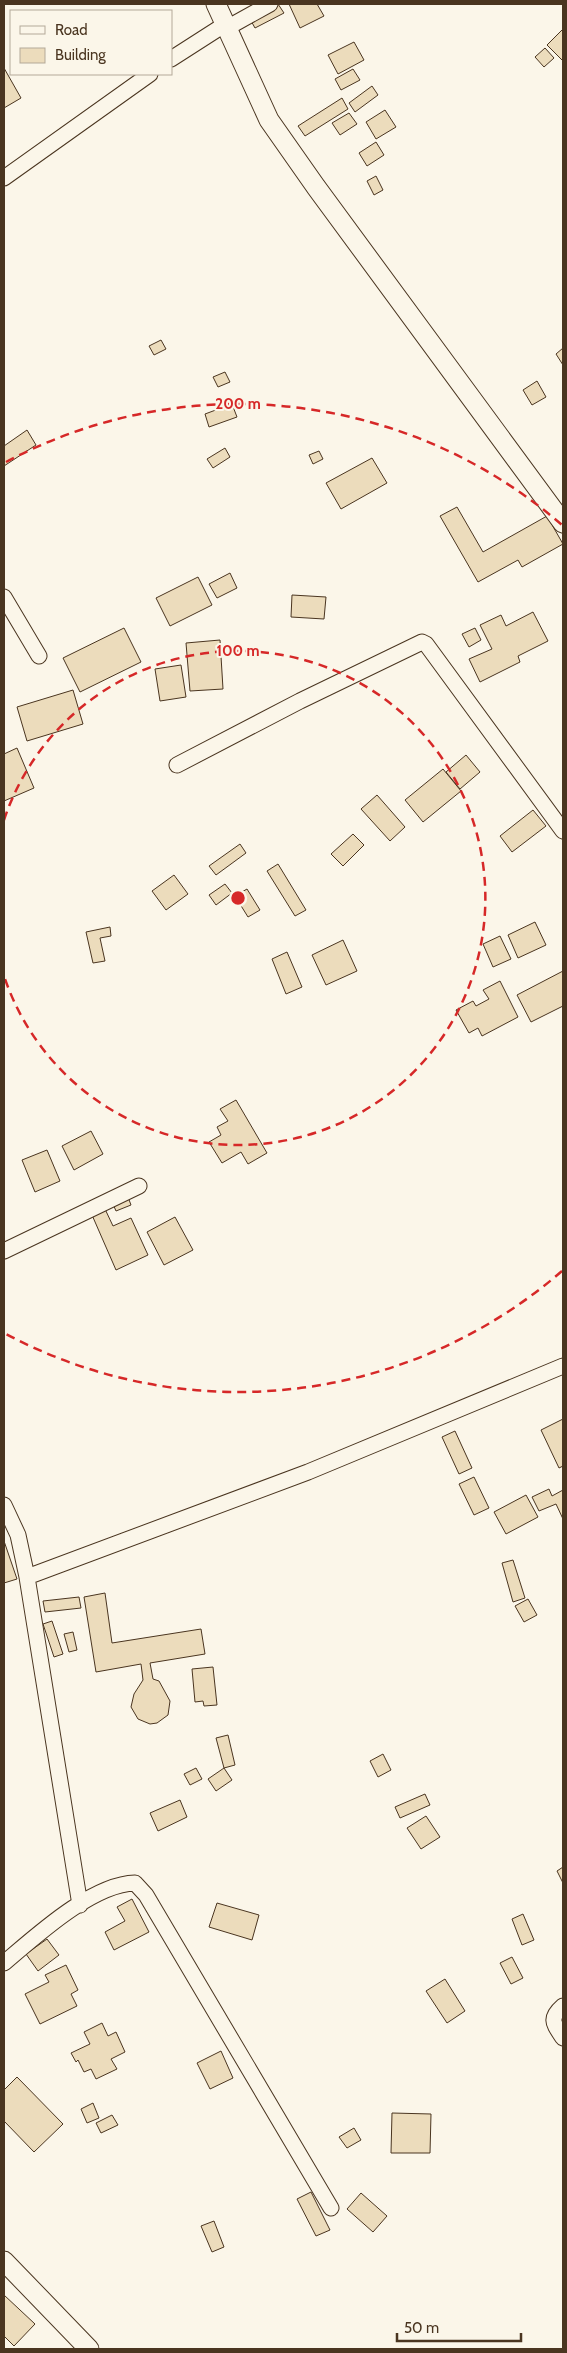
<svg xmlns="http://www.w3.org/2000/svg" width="567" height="2353" font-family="Cabin,sans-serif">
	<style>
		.building { fill: #ecdcbc; stroke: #4a3520 }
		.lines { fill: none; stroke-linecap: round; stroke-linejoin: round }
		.minor-casing { stroke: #4a3520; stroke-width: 17 }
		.tertiary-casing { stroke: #4a3520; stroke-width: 21 }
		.minor { stroke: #fbf6e9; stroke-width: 15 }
		.tertiary { stroke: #fbf6e9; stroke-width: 19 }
		.ring { fill: none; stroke: #d62828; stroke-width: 2.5; stroke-dasharray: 9 6 }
		.centre { fill: #d62828; stroke: #fbf6e9; stroke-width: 2.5 }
		.ring-label { font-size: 15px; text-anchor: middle; font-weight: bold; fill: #d62828; stroke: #fbf6e9; stroke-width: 4; stroke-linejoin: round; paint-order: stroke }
	</style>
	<rect width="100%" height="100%" fill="#fbf6e9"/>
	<!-- building -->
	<path class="building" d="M278,4l6,9 -29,15 -5,-9z
		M289,4h28l7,12 -24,12z
		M563,29v30l-1,1 -15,-15z
		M354,42l10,18 -26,14 -10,-19z
		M545,48l9,10 -10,9 -9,-10z
		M4,68l17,30 -17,10z
		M353,69l7,11 -19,10 -6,-11z
		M372,86l6,9 -23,17 -6,-9z
		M342,98l6,11 -43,27 -7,-10z
		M385,110l11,17 -20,12 -10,-17z
		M349,113l8,11 -17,11 -8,-12z
		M376,142l8,13 -17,11 -8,-13z
		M376,176l7,14 -9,5 -7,-14z
		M161,340l5,9 -12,6 -5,-9z
		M563,348v17l-7,-11z
		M225,372l5,10 -12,5 -5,-10z
		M537,381l9,16 -14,8 -9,-15z
		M232,404l5,13 -28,10 -4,-13z
		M27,430l9,15 -32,21v-20z
		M225,448l5,9 -17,11 -6,-9z
		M319,451l4,8 -10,5 -4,-9z
		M372,458l15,25 -46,26 -15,-26z
		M457,507l26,45 64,-36 16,28 -41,23 -4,-7 -40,22 -38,-66z
		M230,573l7,15 -20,10 -8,-14z
		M198,577l14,28 -42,21 -14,-28z
		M292,595l34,2 -2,22 -33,-2z
		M533,612l15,29 -30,15 2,6 -40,20 -11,-23 23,-10 -12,-24 21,-10 5,11z
		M124,628l17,34 -61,30 -17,-34z
		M475,628l6,12 -12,7 -7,-13z
		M220,640l3,49 -33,2 -4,-48z
		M181,665l5,32 -26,4 -5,-32z
		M73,690l10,34 -56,17 -10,-34z
		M17,748l17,40 -30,13v-47z
		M466,755l14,17 -20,17 -14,-17z
		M443,769l18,22 -38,31 -18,-22z
		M377,795l28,32 -15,14 -29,-32z
		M533,810l13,16 -34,26 -12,-16z
		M353,834l11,11 -21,21 -12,-12z
		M240,844l6,9 -30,22 -7,-9z
		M278,864l28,46 -11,6 -28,-45z
		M174,875l14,19 -22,16 -14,-19z
		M225,884l7,9 -16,12 -7,-10z
		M247,889l13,21 -12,7 -13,-21z
		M535,922l11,23 -28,13 -10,-23z
		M110,927l1,9 -11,2 5,23 -12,2 -7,-31z
		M500,936l11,23 -18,8 -10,-23z
		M343,940l14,31 -31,14 -14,-30z
		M287,952l15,35 -16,7 -14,-35z
		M563,971v35l-32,16 -14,-27z
		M500,981l18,36 -36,19 -4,-8 -9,5 -13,-23 17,-9 3,5 13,-7 -6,-9z
		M236,1100l31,53 -19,11 -7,-12 -19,11 -13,-21 12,-7 -4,-8 11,-6 -8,-12z
		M91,1131l12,23 -29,16 -12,-24z
		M47,1150l13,31 -25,11 -13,-32z
		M128,1197l3,8 -15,6 -3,-7z
		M105,1209l8,17 18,-8 17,37 -32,15 -24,-55z
		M175,1217l18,33 -29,15 -17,-33z
		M563,1419v47l-4,2 -18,-38z
		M455,1431l17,37 -13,6 -17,-37z
		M474,1477l15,31 -15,7 -15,-31z
		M549,1489l3,7 11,-6v29l-7,-15 -17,7 -7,-14z
		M526,1495l12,22 -32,17 -12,-22z
		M4,1541l13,38 -13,4z
		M513,1560l12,38 -12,4 -11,-39z
		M105,1593l7,50 89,-14 4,25 -55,9 3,16 6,2 11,20 -2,14 -11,8 -7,1 -12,-5 -7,-12 3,-13 9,-14 -2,-16 -45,8 -12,-75z
		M79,1597l2,11 -36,4 -2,-11z
		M528,1599l9,16 -13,7 -9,-16z
		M52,1621l11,33 -9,3 -11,-33z
		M73,1632l4,18 -8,2 -5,-18z
		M213,1667l4,38 -13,1 -1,-5 -8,1 -3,-33z
		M228,1735l7,30 -11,3 -8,-30z
		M383,1754l8,16 -13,7 -8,-16z
		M196,1768l6,11 -12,6 -6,-11z
		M224,1768l8,12 -16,11 -8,-12z
		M425,1794l5,11 -30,13 -5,-11z
		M180,1800l7,17 -29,14 -8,-18z
		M426,1816l14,21 -19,12 -14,-21z
		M563,1867v16l-6,-12z
		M132,1899l17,33 -35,18 -9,-18 20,-11 -8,-14z
		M217,1903l42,12 -7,25 -43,-13z
		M523,1914l11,26 -12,5 -10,-26z
		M47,1939l12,16 -21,16 -12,-17z
		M512,1957l11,21 -12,6 -11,-21z
		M66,1965l12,25 -7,4 6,12 -37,18 -15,-30 24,-12 -4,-7z
		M445,1979l20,32 -18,12 -21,-32z
		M102,2023l6,13 8,-4 9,20 -14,7 6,10 -21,10 -5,-10 -7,3 -6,-12 -2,2 -5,-9 19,-9 -6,-12z
		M221,2051l12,27 -23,11 -13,-26z
		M17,2077l46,47 -29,28 -30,-31v-31z
		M93,2103l6,15 -12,5 -6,-14z
		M392,2113l39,1 -1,39h-39z
		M112,2115l6,10 -17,8 -5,-10z
		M354,2128l7,12 -14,8 -8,-11z
		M311,2192l19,38 -14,6 -19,-37z
		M361,2193l26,23 -14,16 -26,-23z
		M214,2221l10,26 -12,5 -11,-26z
		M4,2295l31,29 -21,22 -10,-10z"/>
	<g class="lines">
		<defs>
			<path id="minor" d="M171,59l53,-34 10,-1 36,-20
				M4,178l146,-104
				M4,597l35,59
				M177,765l123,-64 122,-59 4,2 137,187
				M4,1251l135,-65
				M4,1505l14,30 9,42 53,328
				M27,1577l281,-105 255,-106
				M4,1963c32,-27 88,-79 131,-80l11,12 185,313
				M563,2006c-15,13 -9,18 0,32"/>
			<path id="tertiary" d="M216,4l53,116 47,67 247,336
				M4,2261l85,88"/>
		</defs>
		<!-- minor casing -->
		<use href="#minor" class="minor-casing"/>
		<!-- tertiary casing -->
		<use href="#tertiary" class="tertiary-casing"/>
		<!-- minor -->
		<use href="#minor" class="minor"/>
		<!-- tertiary -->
		<use href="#tertiary" class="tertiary"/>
	</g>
	<!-- distance rings -->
	<g class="ring">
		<path d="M4 820A247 247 0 1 1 4 976"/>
		<path d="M562 1271A494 494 0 0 1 6 1334M6 462A494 494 0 0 1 562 525"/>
	</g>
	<circle cx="238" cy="898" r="8" class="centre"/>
	<g class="ring-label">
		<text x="238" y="409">200 m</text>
		<text x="238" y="656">100 m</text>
	</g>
	<!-- border -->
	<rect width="567" height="2353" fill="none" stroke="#4a3520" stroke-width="10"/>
	<!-- legend -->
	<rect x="10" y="10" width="162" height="65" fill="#fbf6e9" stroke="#b4a999"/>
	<rect x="20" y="26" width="25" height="8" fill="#fbf6e9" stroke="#b4a999"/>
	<text x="55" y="35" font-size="15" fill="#4a3520">Road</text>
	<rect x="20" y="48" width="25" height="15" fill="#ecdcbc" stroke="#b4a999"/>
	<text x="55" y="60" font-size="15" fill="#4a3520">Building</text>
	<!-- scale -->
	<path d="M397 2333v8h124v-8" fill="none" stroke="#4a3520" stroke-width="2.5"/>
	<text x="404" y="2333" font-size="15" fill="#4a3520" stroke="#fbf6e9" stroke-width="4" paint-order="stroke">50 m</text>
</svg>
